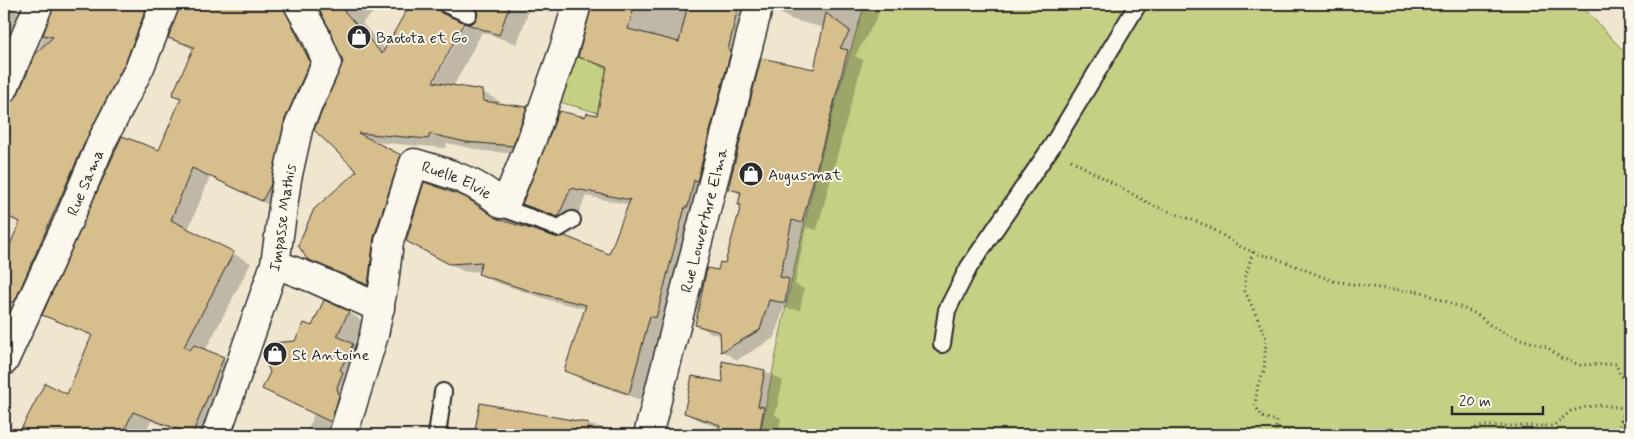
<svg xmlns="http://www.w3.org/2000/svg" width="1634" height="439" font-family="Mynerve,sans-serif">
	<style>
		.green { fill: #c5d084; stroke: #787e58 }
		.shadow { fill: #0003; fill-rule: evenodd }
		.building { fill: #d6be8d; stroke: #2b2b2b }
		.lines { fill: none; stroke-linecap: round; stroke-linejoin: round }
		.lane-casing { stroke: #2b2b2b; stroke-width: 20 }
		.street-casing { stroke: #2b2b2b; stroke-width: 31 }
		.path { stroke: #2b2b2b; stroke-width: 3; stroke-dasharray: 1 4; stroke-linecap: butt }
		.lane { stroke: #fbf7ec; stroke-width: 16 }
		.street { stroke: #fbf7ec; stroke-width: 28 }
		.labels { text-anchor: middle; stroke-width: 4; stroke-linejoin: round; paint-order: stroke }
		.poi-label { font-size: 16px; fill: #2b2b2b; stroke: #fbf7ec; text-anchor: start }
		.street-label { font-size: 16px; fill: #2b2b2b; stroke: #fbf7ec }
	</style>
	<rect width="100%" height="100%" fill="#f0e6d0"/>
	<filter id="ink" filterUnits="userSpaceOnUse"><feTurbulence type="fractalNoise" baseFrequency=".02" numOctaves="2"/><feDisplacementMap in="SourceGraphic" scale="10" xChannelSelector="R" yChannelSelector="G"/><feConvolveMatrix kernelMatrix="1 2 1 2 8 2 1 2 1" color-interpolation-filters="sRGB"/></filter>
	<g filter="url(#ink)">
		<!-- green -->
		<path class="green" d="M865,4h715l50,54v377h-870c28,-145 59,-290 105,-431z
			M584,17l47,14 -32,82 -46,-13z"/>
		<!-- shadow -->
		<path class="shadow" d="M4,4l32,17 -30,80 1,3 7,-2 6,-7 36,-91h115l-167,365v-108l16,-38 -16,-7z
			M181,4h123l23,68 -48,138 -69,-33 -22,53 63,33 -46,88 35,17 -27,67h-25l-37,-14 -7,14h-140v-11l18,7 45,-35 26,-59 -49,-23 116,-162 22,-53 -8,-5 20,-44 -24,-13z
			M317,4h65l-20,19 24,27 25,-46h120l-14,40 -35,-12 -29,55 28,4 18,10v3l28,4 17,10 -14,37 -46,-4 -37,-8 -1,5 -72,-6 44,24 -33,128 -59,-25 -18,-11 51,-87 -16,-102v-13zM468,4l7,3 4,6 -4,10 -10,1 -34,64 -2,-1 26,-67 -1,-10 4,-5z
			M592,4h169l-117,397 -64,-22 -15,-8 21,-62 -37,-9 -54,-18 -15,-8 1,-3 -16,1 -43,-23 79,-28 109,35 20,-51 -44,-9 -13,29 -35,-13 -14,-8 61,-85 13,-3 9,-46 -28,-14 14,-48z
			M775,4h106l-4,14 -22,38 8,4 -46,170 -11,-3 -11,57 9,5 -4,21 -16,-2 -10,30 -37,22 -15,-9v-15l-11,-3 -15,-8 23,-54 7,-6 17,-59 -2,-11 -12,-7 86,-117 9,-43 -34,-9 -15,-9z
			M348,312l16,10 -11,23 15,9 -23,81h-39l8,-21 -50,-25 8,-17 24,-30 16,-14z
			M723,362l42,9 18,10 -8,34 6,3 -3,17h-59l1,-7 -17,-6 -18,-10 39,-29z
			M481,404l124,24 13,7h-143z"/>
		<!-- building -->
		<path class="building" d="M54,4h94l-22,57 -37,72 -75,170 -10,-4v-41l16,-36 -16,-7v-84l6,3 -4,-31 8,-3 4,-6 18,-41 17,-16 -10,-2z
			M180,4h102l28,58 -25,57 -14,65 -9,17 -70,-33 -21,52 63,32 -50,95 6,3 4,-5 30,12 -32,78 -59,-23 -11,23h-104l27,-52 22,11 25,-59 -50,-20 80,-179 37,14 22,-52 -9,-3 22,-48 -26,-9z
			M316,4h22l44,50 28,-50h26l5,9 27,11 6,-2 4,-8 -2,-6 -6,-4h40l-11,31 -35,-12 -31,59 49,8 1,11 44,6 -14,39 -47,-4 -36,-8 -2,5 -70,-6 43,22 -27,82 -6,48 -61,-26 -9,-14 16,-36 43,-38 -43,-41 29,-68 -14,-34z
			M592,4h43l-7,25 51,13 9,-38h35l15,3 -10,43 3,1 -34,130 -3,-1 -6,27h-3l-29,111 -6,-2 -21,78 -65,-23 22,-66 -53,-13 -55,-18 4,-12 -33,2 -43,-23 18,-59 41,15 33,22 58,18 9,-1 44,18 21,-54 -59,-12 -13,29 -36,-13 37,-93 26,6 2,-4 10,2 10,-48 -29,-10z
			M826,13l24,18 -10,17 8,2 -46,173 -10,-3 -12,57 9,2 -4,24 -16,-3 -9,30 -39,22 -1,-20 -25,-7 12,-57 11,2 2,-8 5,1 16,-58h-3l3,-13 -13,-3 33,-131 53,11z
			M324,300l25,11 -12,25 16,8 -13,26 3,2 -6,15 2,9 -8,26 -69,-33 8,-17 -6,-14 7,-15 24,-2 9,-18 8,3z
			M722,361l43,9 -7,36 6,1 -5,28h-42l3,-10 -36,-12 8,-37 31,6z
			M480,403l108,20 -1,12h-113z"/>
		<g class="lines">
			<defs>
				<path id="lane" d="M446,4l22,10
					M502,204l6,6 51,18 13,-8
					M942,344l5,-34 22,-43 83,-121 86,-142
					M437,435l6,-43"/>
				<g id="street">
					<path d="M4,88l35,-84"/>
					<path d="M275,264l40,15 65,29"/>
					<path id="s1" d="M4,361l62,-135 37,-87 37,-72 25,-63"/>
					<path id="s2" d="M216,435l59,-171 12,-85 12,-54 28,-63 -12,-28 -17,-30"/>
					<path id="s3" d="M343,435l31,-100 10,-52 5,-41 25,-79c32,9 63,18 88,41l5,-4 24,-58 34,-96 12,-42"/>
					<path id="s4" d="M648,435l111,-431"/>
				</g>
			</defs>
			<!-- lane casing -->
			<use href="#lane" class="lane-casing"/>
			<!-- street casing -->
			<use href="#street" class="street-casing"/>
			<!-- path -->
			<path class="path" d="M1071,160l81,45 56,21 33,21 17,7 15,3 60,24 46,7 43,4 55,22 13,11 18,10 39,12 14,11 19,7 36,-1 4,11 10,7
				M1253,252l-8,26v13l21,47 -2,33 -6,13 -3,21 7,12 15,4 -1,7
				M1273,435l3,-7 35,7
				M1457,435l18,-7 10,-2h68l18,-15 15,-4 15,-2 24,3
				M1616,435l14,-39"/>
			<!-- lane -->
			<use href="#lane" class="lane"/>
			<!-- street -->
			<use href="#street" class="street"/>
		</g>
	</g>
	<!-- icons -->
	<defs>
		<symbol id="shop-disc" viewBox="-11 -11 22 22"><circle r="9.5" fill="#2b2b2b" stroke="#fbf7ec"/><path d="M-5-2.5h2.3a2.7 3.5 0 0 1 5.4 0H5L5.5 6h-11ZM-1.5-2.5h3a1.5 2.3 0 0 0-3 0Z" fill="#fff"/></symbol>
	</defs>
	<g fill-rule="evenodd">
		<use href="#shop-disc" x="345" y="23" width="28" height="28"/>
		<use href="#shop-disc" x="737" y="160" width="28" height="28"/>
		<use href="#shop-disc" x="261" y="340" width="28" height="28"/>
	</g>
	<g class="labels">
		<!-- poi labels -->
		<g class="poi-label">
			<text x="376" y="43">Baotota et Go</text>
			<text x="768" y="180">Augusmat</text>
			<text x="292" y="360">St Antoine</text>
		</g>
		<!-- street labels -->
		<g class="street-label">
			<text dy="6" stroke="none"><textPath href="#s3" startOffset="328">Ruelle Elvie</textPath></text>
			<text dy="6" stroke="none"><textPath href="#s1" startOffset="196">Rue Sama</textPath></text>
			<text dy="6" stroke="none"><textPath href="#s2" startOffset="228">Impasse Mathis</textPath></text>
			<text dy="6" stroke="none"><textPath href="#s4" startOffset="222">Rue Louverture Elma</textPath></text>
		</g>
	</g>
	<!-- margin -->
	<rect width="1634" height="439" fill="none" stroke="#fbf7ec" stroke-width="20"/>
	<rect x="10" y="10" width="1614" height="419" fill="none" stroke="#2b2b2b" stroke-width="2" filter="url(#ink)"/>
	<!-- scale -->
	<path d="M1452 406v8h91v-8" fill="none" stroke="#2b2b2b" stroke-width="2.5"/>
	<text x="1459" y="406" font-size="15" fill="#2b2b2b" stroke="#fbf7ec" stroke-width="4" paint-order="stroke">20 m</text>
</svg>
